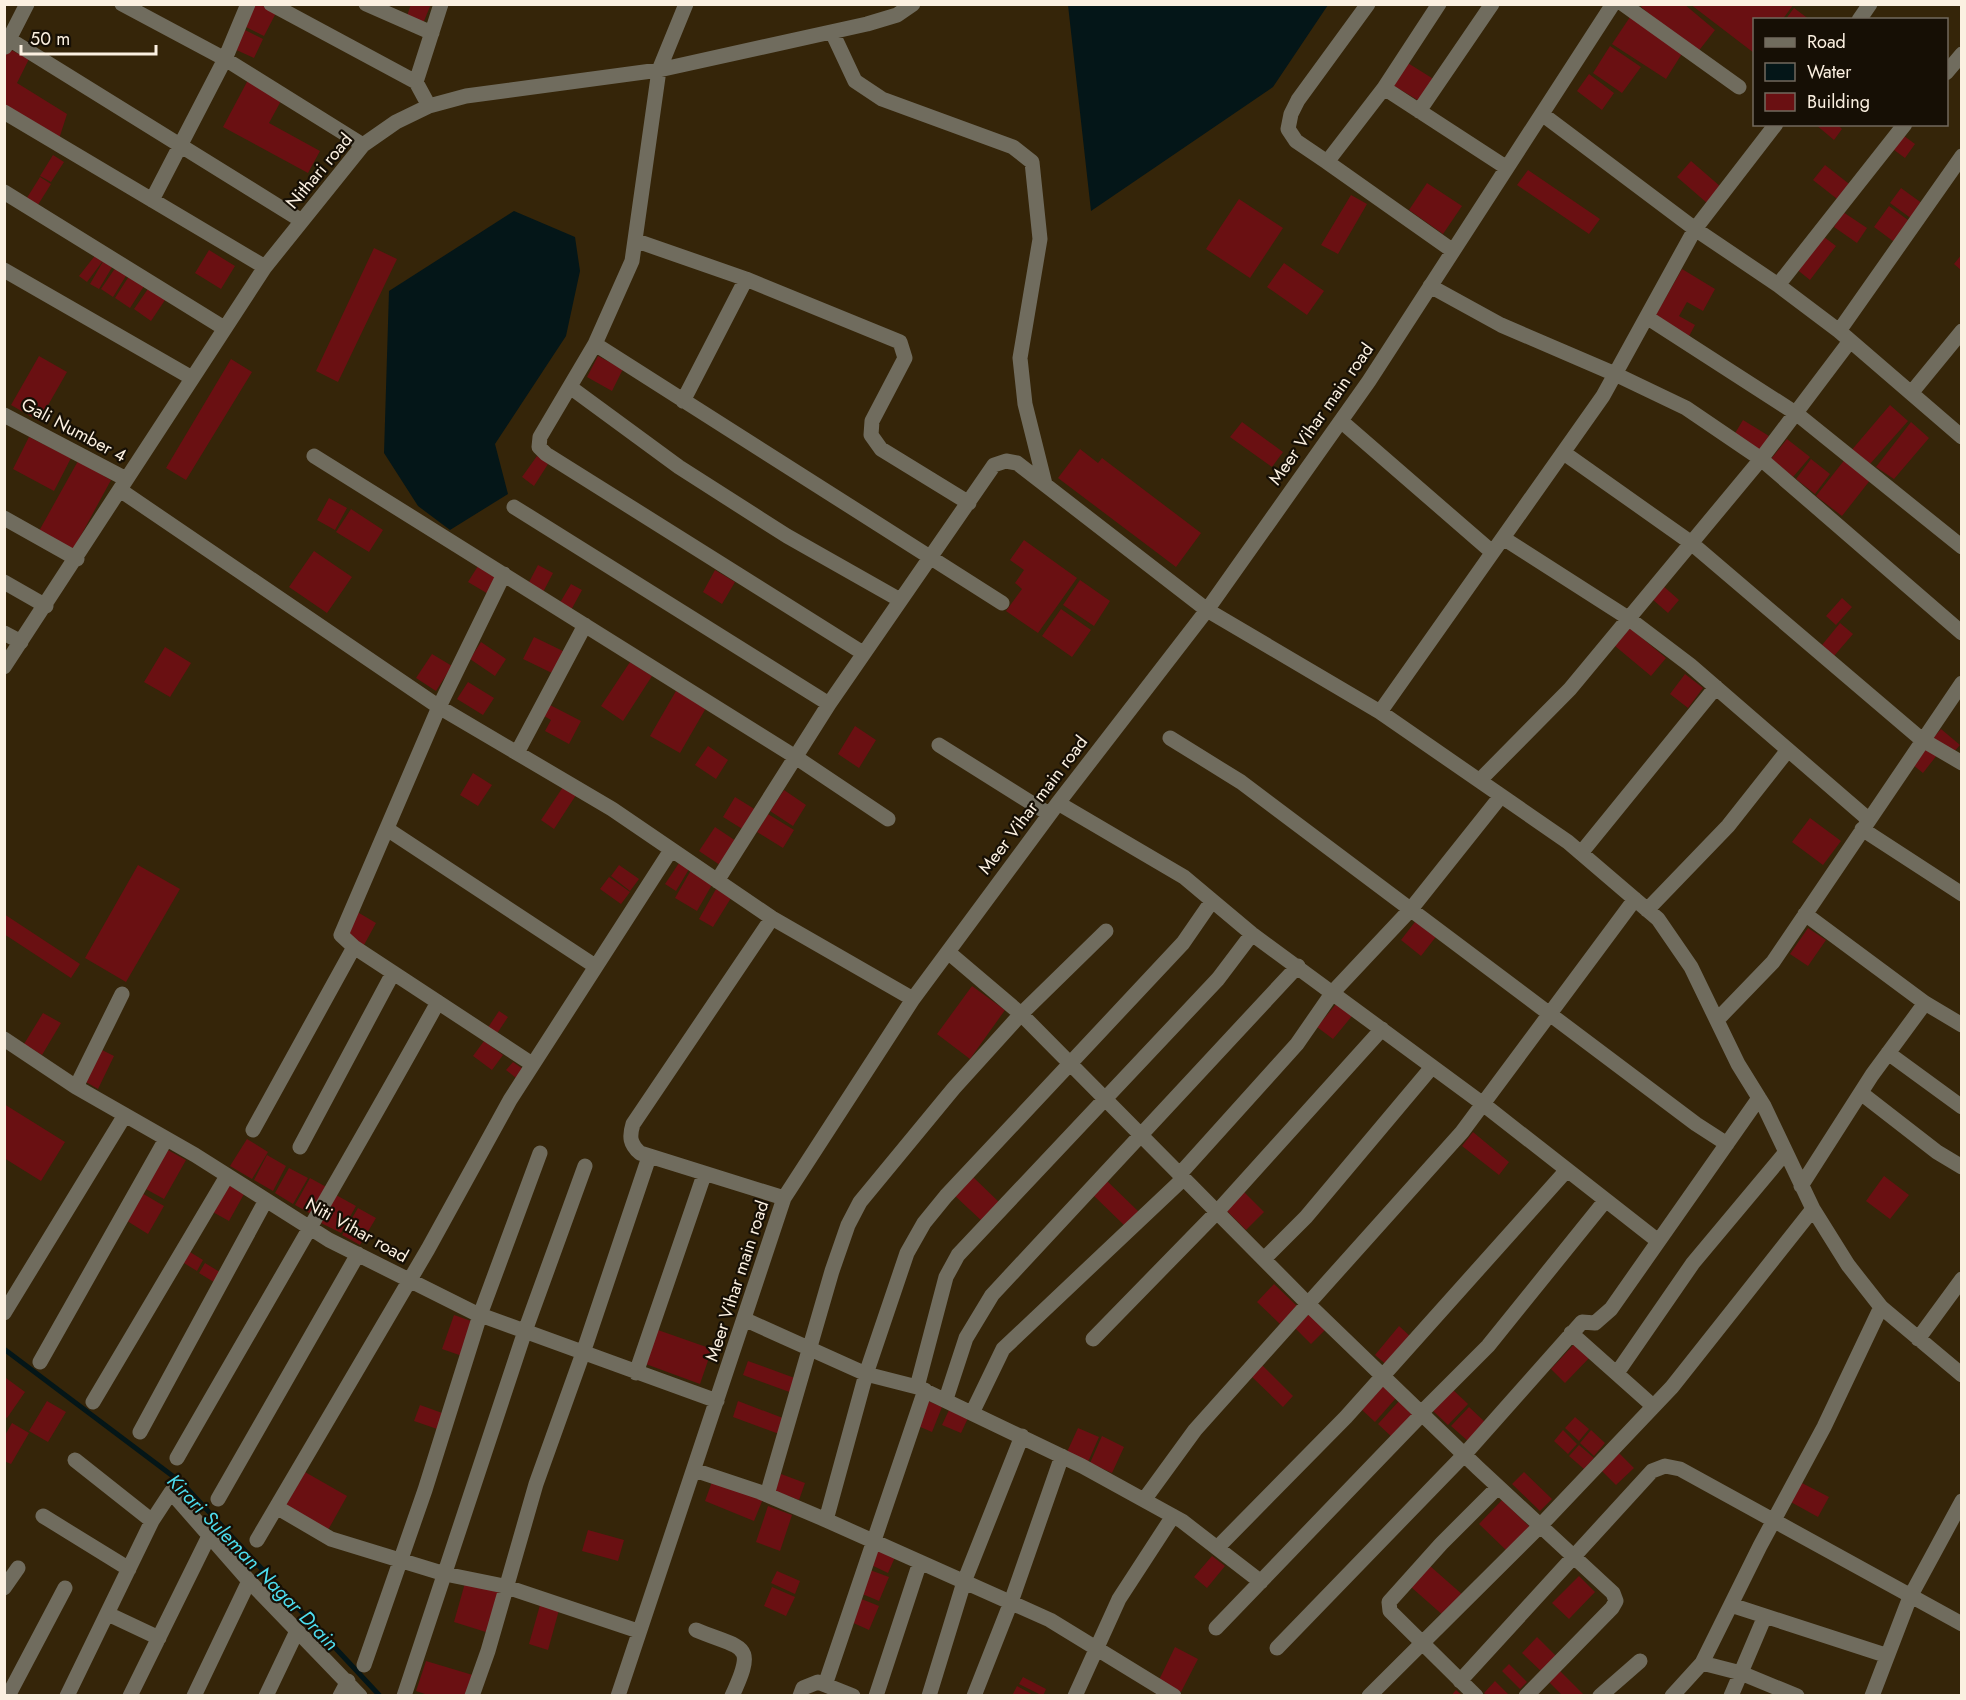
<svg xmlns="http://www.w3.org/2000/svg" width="1966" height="1700" font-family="Jost,sans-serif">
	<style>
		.water { fill: #041618 }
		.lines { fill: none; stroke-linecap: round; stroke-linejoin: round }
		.stream { stroke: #041618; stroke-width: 5 }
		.building { fill: #6a1012 }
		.minor { stroke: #706c5e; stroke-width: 15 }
		.labels { text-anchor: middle; stroke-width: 4.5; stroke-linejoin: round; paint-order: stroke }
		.street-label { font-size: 18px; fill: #fbf0e1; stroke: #160f05 }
		.water-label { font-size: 20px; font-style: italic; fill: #4dddef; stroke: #160f05 }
	</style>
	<rect width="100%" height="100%" fill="#352509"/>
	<!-- water -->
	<path class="water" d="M1068,5v-1l260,1 -55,82 -182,124z
		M514,211l61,26 5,34 -14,65 -71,108 13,50 -58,36 -32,-24 -34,-53 5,-162z"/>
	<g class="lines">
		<!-- stream -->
		<path class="stream" d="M4,1349l178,134 198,213"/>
	</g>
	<!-- building -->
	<path class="building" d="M252,4h7l17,9 -12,23 -22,-11z
		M411,4h20l-9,22 -16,-7z
		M1643,4h41l31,26 -18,23 -56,-46z
		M1690,4h104l-12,16h-28v33z
		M1794,8l16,12h-25z
		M1630,17l53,35 -17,27 -54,-35z
		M241,28l22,11 -9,19 -22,-10z
		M1610,46l31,21 -19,26 -29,-20z
		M9,49l20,10 -12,24 50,31 -8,25 -55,-34v-47z
		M1403,60l32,20 -14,22 -32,-19z
		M1589,74l25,19 -12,17 -25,-19z
		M248,80l34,19 -13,24 51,28 -12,22 -85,-46z
		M1815,124h22l5,5 -8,11z
		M1900,133l15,11 -10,14 -15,-11z
		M53,155l11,7 -13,20 -11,-6z
		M1691,161l30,26 -14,16 -30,-26z
		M1825,165l28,22 -12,15 -28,-22z
		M1528,170l72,49 -11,15 -72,-49z
		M40,177l11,7 -15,24 -11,-7z
		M1427,183l35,23 -19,28 -34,-24z
		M1901,188l22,16 -11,15 -22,-16z
		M1351,195l16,9 -29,50 -17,-9z
		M1239,199l44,29 -33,50 -44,-29z
		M1889,206l23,17 -15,21 -23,-17z
		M1843,212l24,16 -10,15 -23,-16z
		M1820,234l16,12 -26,34 -15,-12z
		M374,248l23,11 -59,123 -22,-11z
		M209,250l26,16 -14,23 -26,-16z
		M97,253l17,11 -15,25 -9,-5 15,-26 -18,24 -8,-6z
		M1962,254v17l-8,-7z
		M1284,263l40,28 -17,24 -40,-28z
		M118,264l11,7 -16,26 -12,-8z
		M1682,269l33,20 -12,22 -16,-9 -8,14 16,9 -7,13 -34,-20z
		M131,273l15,10 -16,25 -15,-10z
		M150,286l17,11 -16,24 -17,-12z
		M39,356l28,16 -28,49 -28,-16z
		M598,356l25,13 -11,22 -25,-14z
		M231,359l21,13 -66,108 -20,-12z
		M1890,405l18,16 -38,43 -20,-12z
		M1743,420l26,16 -9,15 -26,-16z
		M1242,422l41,30 -11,15 -42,-30z
		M1911,422l18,16 -35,41 -18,-12z
		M29,437l42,21 -17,33 -41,-22z
		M1787,439l23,18 -17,20 -22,-18z
		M1080,449l18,14 4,-5 99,75 -25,34 -118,-89z
		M537,456l11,8 -14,22 -12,-9z
		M1846,458l25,21 -29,37 -26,-20z
		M1811,459l19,15 -15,20 -19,-15z
		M78,461l33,19 -38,70 -34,-19z
		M329,498l18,10 -12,22 -18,-10z
		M351,509l32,21 -14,22 -33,-20z
		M1024,540l53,38 -39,55 -32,-22 16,-22 -7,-6 9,-13 -14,-10z
		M314,551l38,26 -25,36 -38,-26z
		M538,565l15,8 -11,21 -15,-8z
		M478,566l21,14 -9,15 -22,-13z
		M715,570l20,12 -13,22 -19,-12z
		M1080,580l30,21 -16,25 -31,-21z
		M571,584l11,6 -12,22 -12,-6z
		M1662,585l17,15 -11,13 -17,-15z
		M1842,598l10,9 -16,18 -10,-9z
		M1061,609l30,21 -19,27 -30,-21z
		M1840,623l13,11 -19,22 -12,-11z
		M1630,628l36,30 -15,18 -36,-30z
		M534,637l31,15 -11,22 -31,-15z
		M481,642l25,17 -11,17 -25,-17z
		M165,647l26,16 -21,34 -26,-15z
		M432,654l20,12 -16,25 -20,-13z
		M630,662l22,14 -29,45 -22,-15z
		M1685,674l18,14 -15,20 -18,-14z
		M468,682l26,16 -11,17 -26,-16z
		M676,691l30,17 -26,45 -30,-17z
		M550,705l31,16 -12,23 -24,-13 6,-11 -7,-4z
		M855,726l21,14 -17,28 -21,-14z
		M1941,729l19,16 -8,9 -19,-16z
		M708,746l20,14 -12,19 -21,-14z
		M1926,747l11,8 -14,18 -10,-8z
		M473,773l19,12 -14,21 -18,-11z
		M563,787l13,8 -22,34 -13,-9z
		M784,790l22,15 -13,21 -23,-15z
		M735,797l21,13 -12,20 -21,-13z
		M768,814l26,16 -11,18 -26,-16z
		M1810,818l31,23 -18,24 -31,-23z
		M715,827l21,14 -16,24 -21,-14z
		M679,863l10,6 -13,22 -11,-7z
		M138,865l42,24 -54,93 -41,-24z
		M619,865l20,14 -9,12 -19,-15z
		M691,870l22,13 -16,28 -22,-13z
		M609,877l21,15 -9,12 -21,-15z
		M716,889l15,9 -18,29 -14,-8z
		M354,910l22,13 -12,22 -22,-12z
		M4,914l76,50 -9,14 -67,-44z
		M1418,918l20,16 -17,22 -20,-16z
		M1808,928l18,12 -18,26 -18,-12z
		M972,986l33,24 -35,49 -33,-25z
		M1337,1003l15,13 -19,23 -16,-12z
		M499,1011l9,6 -12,18 -9,-6z
		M43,1013l18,10 -19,32 -18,-11z
		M484,1041l19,14 -11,15 -19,-14z
		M102,1050l12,6 -16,33 -12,-7z
		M513,1062l10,7 -7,9 -10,-8z
		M4,1104l61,38 -24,39 -37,-23z
		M1473,1132l36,30 -10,13 -37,-29z
		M247,1139l21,13 -16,27 -22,-13z
		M166,1149l20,11 -22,39 -20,-11z
		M267,1155l19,11 -13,25 -19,-11z
		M289,1168l19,10 -15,26 -18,-11z
		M972,1176l29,28 -18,18 -29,-27z
		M1884,1176l25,19 -19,24 -24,-18z
		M310,1178l20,11 -15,27 -20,-11z
		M1106,1180l34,33 -14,14 -34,-33z
		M227,1184l17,10 -15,27 -18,-10z
		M1243,1191l21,21 -18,18 -21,-21z
		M140,1192l24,14 -16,28 -24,-15z
		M336,1195l20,11 -15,27 -20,-10z
		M358,1208l18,10 -16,27 -18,-10z
		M185,1249l18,11 -6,11 -18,-11z
		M205,1263l18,11 -6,10 -18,-11z
		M1274,1284l23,22 -17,18 -23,-22z
		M1309,1314l16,16 -14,14 -16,-16z
		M454,1315l23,8 -12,34 -23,-8z
		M1399,1326l13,12 -24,28 -13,-11z
		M655,1329l57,20 -12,35 -57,-21z
		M1577,1341l15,14 -27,28 -14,-14z
		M748,1361l52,19 -5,14 -52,-19z
		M1262,1365l31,31 -10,11 -32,-31z
		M6,1378l19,14 -18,26 -3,-2z
		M1382,1385l14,13 -21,24 -14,-13z
		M1451,1388l17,16 -20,21 -16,-15z
		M47,1401l19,11 -18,30 -19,-11z
		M738,1401l50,19 -6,15 -49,-18z
		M928,1401l14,6 -10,25 -14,-6z
		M1399,1401l16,16 -21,22 -16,-15z
		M420,1405l25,9 -5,16 -26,-9z
		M1469,1407l17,16 -17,19 -18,-16z
		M949,1410l19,8 -7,15 -19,-8z
		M1575,1417l14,12 -10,12 -14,-13z
		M12,1423l17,10 -18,31 -7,-3v-24z
		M1078,1428l21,9 -11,25 -21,-10z
		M1563,1430l14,14 -9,10 -14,-13z
		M1591,1430l14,13 -11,13 -14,-13z
		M1102,1436l22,11 -12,26 -22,-10z
		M1579,1445l15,13 -10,11 -15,-13z
		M1619,1453l15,15 -18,17 -15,-15z
		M305,1472l42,24 -19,34 -42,-25z
		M1524,1472l28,27 -12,12 -28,-27z
		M781,1474l24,9 -6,17 -24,-9z
		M713,1479l50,20 -9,22 -49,-20z
		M1800,1482l29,15 -11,20 -29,-16z
		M1502,1500l28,27 -23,24 -28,-27z
		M768,1506l24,9 -12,36 -24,-9z
		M588,1530l36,10 -6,21 -36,-10z
		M876,1546l20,9 -8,18 -21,-10z
		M1212,1556l13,10 -18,22 -13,-11z
		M1430,1566l34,30 -19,21 -34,-30z
		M870,1570l19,7 -10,24 -19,-8z
		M777,1571l23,10 -5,13 -24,-11z
		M1579,1576l16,16 -26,27 -17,-16z
		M465,1583l35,10 -11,40 -35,-11z
		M772,1587l23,10 -9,19 -22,-10z
		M859,1598l20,8 -10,24 -20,-9z
		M540,1605l19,5 -11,40 -19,-6z
		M1537,1637l20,20 -15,15 -20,-19z
		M1175,1647l23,12 -17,33 -22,-12z
		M426,1661l50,15 -6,20h-39l-15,-5z
		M1509,1664l18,18 -7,7 -18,-18z
		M1559,1670l26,26h-22l-15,-15z
		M1023,1677l23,12 -3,7 -24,-12z
		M1495,1681l15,15h-22l-4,-3z
		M1017,1686l18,10h-23z
		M1456,1690l7,6h-12z"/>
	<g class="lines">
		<!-- minor -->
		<path class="minor" d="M122,4l103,55 138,86
			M271,4l145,78
			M366,4l66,29
			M686,4l-27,66 -27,191 -37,83 -55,93 -1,10 7,7 317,199
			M1439,4l-55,84 -57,74 126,89
			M1623,4l116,83
			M1859,20l11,-16
			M832,32l23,49 27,18 131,48 19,15 8,77 -20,119 5,46 20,80
			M4,36l298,185
			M5,47l22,-43
			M1946,73l16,-19
			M1384,88l123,80
			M429,106l-13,-24 25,-78
			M1419,111l73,-107
			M4,112l261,155
			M1542,114l153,115 83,56 61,46 123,106
			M1327,162l-31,-21 -8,-12 3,-15 7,-14 70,-96
			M4,192l220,136
			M152,200l73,-141 23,-55
			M637,241l109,38 154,63 5,16 -33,63 -1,14 10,14 88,54
			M4,270l188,108
			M1778,285l127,-161
			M1430,286l71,39 114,49 71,34 75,51 201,174
			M1648,318l149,96 165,133
			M1839,331l123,-175
			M595,344l407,259
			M570,387l109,80 108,69 113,64
			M1912,392l50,-61
			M683,401l63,-122
			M4,415l122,64
			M1341,421l151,131
			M1564,453l126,89 231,197 41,24
			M314,456l480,300 94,63
			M120,490l319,217 173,102 160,109 141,81
			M514,507l315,197
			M4,518l73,41
			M1503,538l125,80 62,47 178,154
			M504,574l-65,133 -98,228 13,12 178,117
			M4,582l42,24
			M4,633l17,9
			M4,667l261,-400 98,-122 33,-23 33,-16 37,-10 193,-26 208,-46 30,-9 16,-11
			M1380,712l223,-316 92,-167 81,-105
			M1170,738l71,44 455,342 31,20
			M939,745l110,69
			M518,751l67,-126
			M1480,780l90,-91 191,-230 89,-118
			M1058,803l126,74 68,57 231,170 175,137
			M387,829l208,137
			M1862,829l100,65
			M1581,853l135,-166
			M717,881l112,-177 165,-239 12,-4 11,2 190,147 173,102 188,130 90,77 33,48 47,97 26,42 49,103 35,56 33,42 81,68
			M1647,910l81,-84 60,-76
			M1805,914l120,89 37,22
			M772,918l-139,206c-4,13 -3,20 7,29l144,45
			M948,952l73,62 288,291 169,163 135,125 3,8 -4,7 -86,88
			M1717,1020l56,-58 189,-279
			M4,1039l72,48 119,68 134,85 146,73 242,88
			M1888,1053l74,54
			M76,1087l46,-93
			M1861,1093l76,59 25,15
			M253,1130l101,-183
			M300,1147l93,-174
			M1179,1175l118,-131 36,-52 78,-83 90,-113
			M1801,1186l71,-111 53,-72
			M1264,1259l42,-42 126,-150
			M4,1313l121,-198
			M746,1320l120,54 51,13 165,79 100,55 79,61
			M1571,1333l82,73
			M1093,1339l123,-126 166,-184
			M1918,1339l44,-60
			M40,1362l126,-223
			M636,1373l68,-198
			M1617,1373l76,-110 92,-110
			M917,1387l29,-110 12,-22 260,-276 34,-45
			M946,1399l20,-61 26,-43 306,-329
			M93,1402l134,-226
			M973,1411l30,-62 180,-170
			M1421,1413l67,-67 117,-145
			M140,1432l126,-232
			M177,1458c87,-152 176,-302 261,-456
			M75,1460l77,61
			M694,1470l66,22 66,28 224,100 124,76
			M767,1495l65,-224 16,-46 12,-23 94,-114 67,-74 85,-83
			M218,1499l140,-245
			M1144,1500l51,-70 267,-298 173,-233
			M278,1508l53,31 114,35 59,12 134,45
			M43,1516l86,53
			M826,1520l40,-146 41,-121 17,-30 22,-27 237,-253 29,-42
			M257,1540l171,-291 82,-149 161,-250
			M1217,1548l129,-131 220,-246
			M4,1588l14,-20
			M1731,1605l154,50
			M108,1614l51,24
			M1216,1628l206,-214
			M696,1630c48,20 61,12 36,66
			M1277,1648l187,-193 118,-133 13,1 16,-14 148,-211
			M1702,1663l39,10 56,23
			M364,1665l61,-175 55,-175 60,-162
			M1460,1681l192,-210 13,-5 15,3 282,155
			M825,1685l100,-295
			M8,1696l57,-108
			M67,1696l85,-175 19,-29 78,89 111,115
			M130,1696l79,-160
			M194,1696l55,-115
			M266,1696l31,-65
			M340,1696l8,-15
			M404,1696l121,-365 60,-165
			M472,1696l16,-45 48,-167 47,-131 66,-196
			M618,1696l166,-498 129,-199 145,-196 149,-193 162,-229 244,-377
			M800,1696l3,-8 15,-6 35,14
			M876,1696l44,-134
			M929,1696l35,-114 58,-146
			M974,1696l37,-94 51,-146
			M1075,1696l44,-97 54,-83
			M1369,1696l171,-170 132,-139 141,-178
			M1476,1696l-86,-85 -1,-9 52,-58 57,-57
			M1600,1696l40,-35
			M1672,1696l30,-33 58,-117 64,-119 57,-120
			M1731,1696l34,-80
			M1872,1696l38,-99 52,-96"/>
	</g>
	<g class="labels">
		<!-- street labels -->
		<g class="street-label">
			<text transform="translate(319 171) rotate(-50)" y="6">Nithari road</text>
			<text transform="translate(1321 414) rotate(-55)" y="6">Meer Vihar main road</text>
			<text transform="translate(74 430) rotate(28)" y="6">Gali Number 4</text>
			<text transform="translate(1033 805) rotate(-53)" y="6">Meer Vihar main road</text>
			<text transform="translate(357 1230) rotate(29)" y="6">Niti Vihar road</text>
			<text transform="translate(737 1281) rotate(-72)" y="6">Meer Vihar main road</text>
		</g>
		<!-- water labels -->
		<g class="water-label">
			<text transform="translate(253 1562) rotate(46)" y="7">Kirari Suleman Nagar Drain</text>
		</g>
	</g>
	<!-- border -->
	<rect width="1966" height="1700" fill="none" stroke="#fbf0e1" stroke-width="12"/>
	<!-- legend -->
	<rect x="1753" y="18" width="195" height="108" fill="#160f05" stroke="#72695d" stroke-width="1.5"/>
	<rect x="1765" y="38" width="30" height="9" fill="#706c5e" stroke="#72695d" stroke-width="1.5"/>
	<text x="1807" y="48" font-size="18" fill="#fbf0e1">Road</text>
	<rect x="1765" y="63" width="30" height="18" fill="#041618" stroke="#72695d" stroke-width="1.5"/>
	<text x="1807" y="78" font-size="18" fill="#fbf0e1">Water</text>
	<rect x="1765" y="93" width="30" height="18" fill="#6a1012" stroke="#72695d" stroke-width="1.5"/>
	<text x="1807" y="108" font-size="18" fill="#fbf0e1">Building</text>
	<!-- scale -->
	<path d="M21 45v9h135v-9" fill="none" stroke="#fbf0e1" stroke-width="3"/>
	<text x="30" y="45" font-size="18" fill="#fbf0e1" stroke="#160f05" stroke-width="4.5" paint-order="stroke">50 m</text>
</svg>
